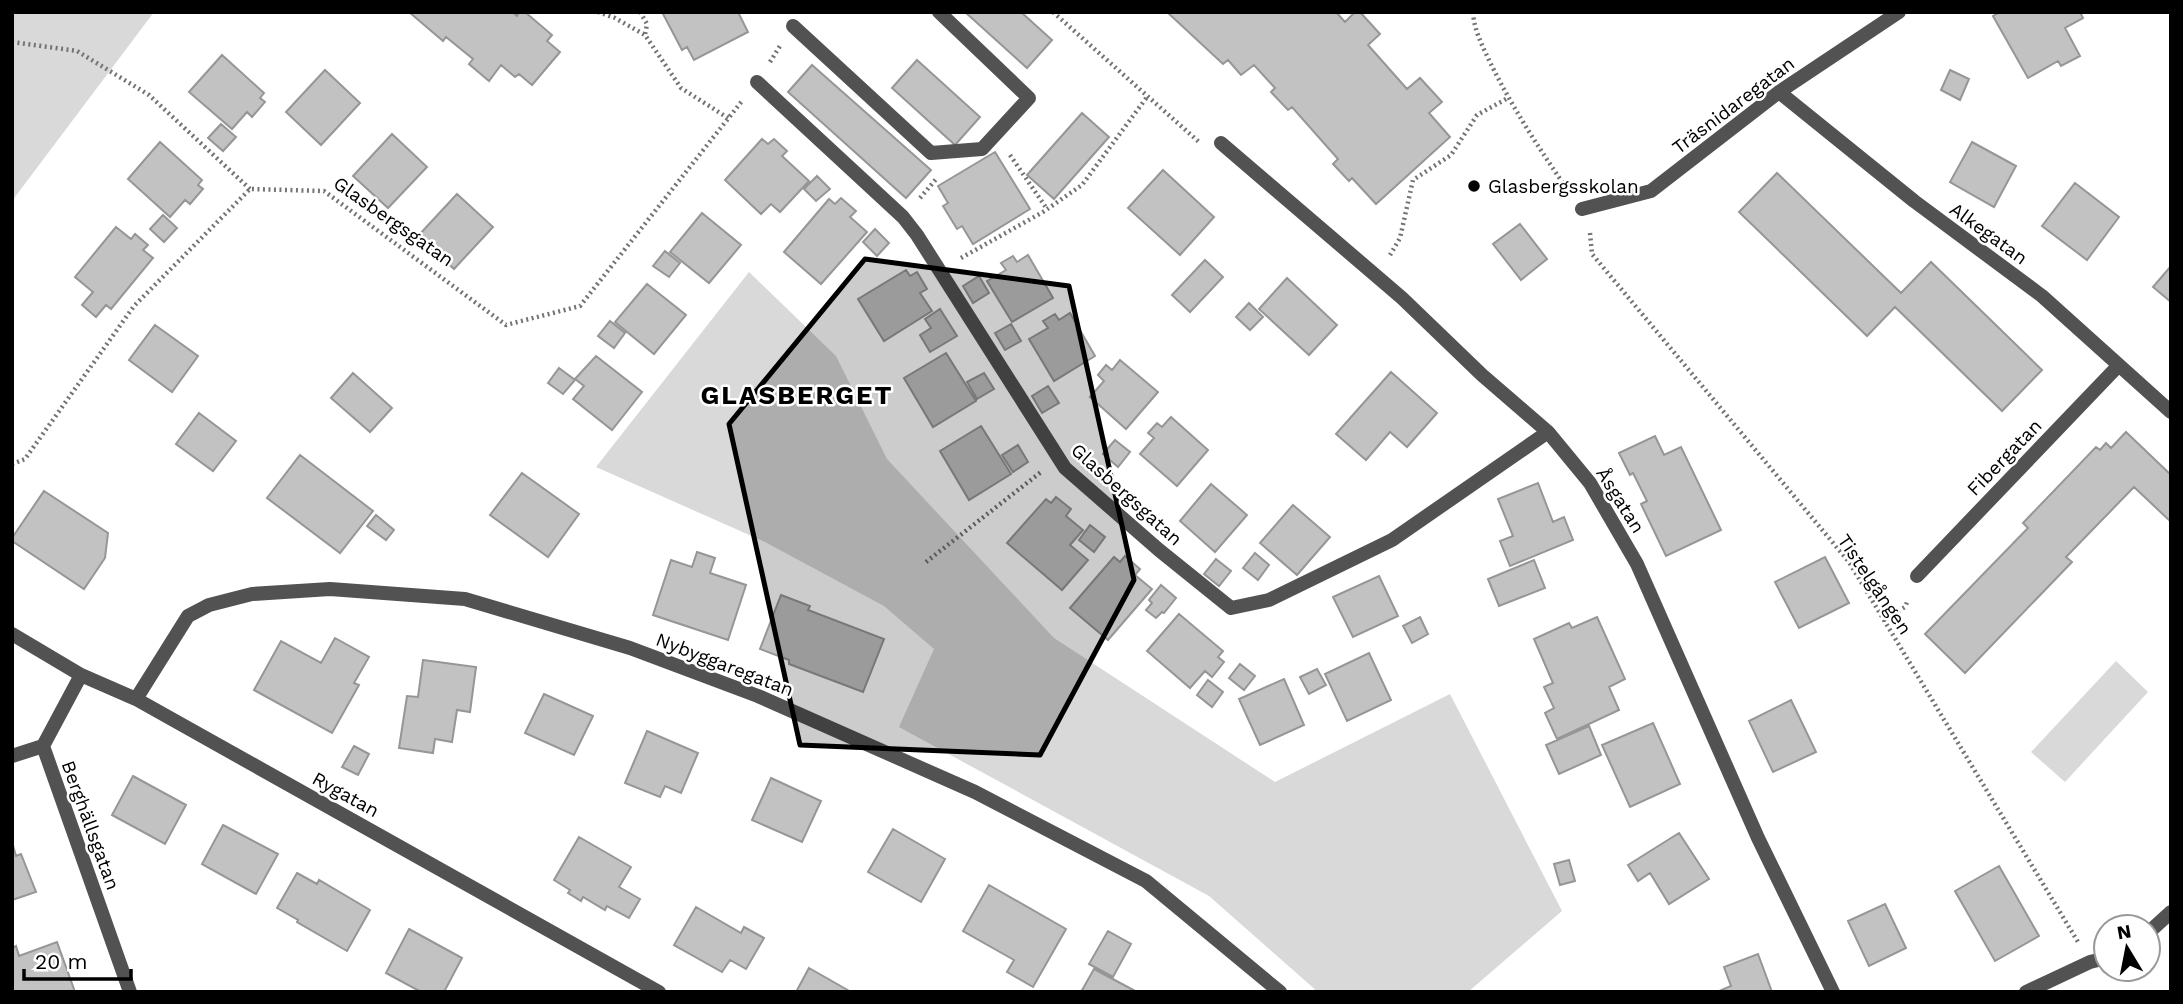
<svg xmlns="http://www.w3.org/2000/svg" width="2183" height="1004" font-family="'Work Sans',sans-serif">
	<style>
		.green { fill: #d9d9d9 }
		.building { fill: #c2c2c2; stroke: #969696; stroke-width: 2 }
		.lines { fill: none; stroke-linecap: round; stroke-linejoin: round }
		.path { stroke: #747474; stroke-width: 4.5; stroke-dasharray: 2 3.5; stroke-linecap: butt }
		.service { stroke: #525252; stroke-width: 14 }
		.minor { stroke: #525252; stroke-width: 14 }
		.marked { fill: #000; fill-opacity: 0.2; stroke: #000; stroke-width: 5; stroke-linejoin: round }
		.poi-dot { fill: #000; stroke: #fff; stroke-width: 2.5 }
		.labels { text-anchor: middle; stroke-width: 5; stroke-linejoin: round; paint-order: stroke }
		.street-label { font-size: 19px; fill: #000; stroke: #fff }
		.poi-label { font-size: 19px; fill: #000; stroke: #fff; text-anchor: start }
		.district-label { font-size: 26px; font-weight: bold; letter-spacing: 2px; fill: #000; stroke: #fff }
	</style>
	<rect width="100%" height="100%" fill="#fff"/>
	<!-- green -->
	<path class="green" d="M12,12h142l-142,189z
		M749,272l87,84 51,103 167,179 221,144 175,-88 112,217 -94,81h-150l-109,-96 -310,-169 35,-78 -50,-43 -119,-64 -169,-75z
		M2116,661l32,31 -83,90 -34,-30z"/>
	<!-- building -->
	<path class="building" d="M409,12h103l5,4 2,-4h6l27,23 -5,6 13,11 -28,33 -13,-11 -4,3 -14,-12 -12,16 -20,-17 4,-5 -27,-22 -3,4z
		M662,12h76l10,20 -54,28 -7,-13 -5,3z
		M965,12h56l31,28 -25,28z
		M1167,12h169l9,10 10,-10h5l20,22 -12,11 39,44 13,-11 22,24 -13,11 21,24 -74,67 -24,-26 -3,3 -16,-17 5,-5 -46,-52 -4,3 -17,-18 4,-4 -21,-23 -13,10 -13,-15 -5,4z
		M2000,12h80l3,6 -18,10 15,28 -19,10 -3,-5 -30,17 -35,-62z
		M222,55l42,38 -4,5 5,4 -13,15 -5,-5 -15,17 -43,-37z
		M917,60l63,57 -25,28 -63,-57z
		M812,65l119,105 -25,28 -118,-106z
		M325,70l35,33 -39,42 -35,-33z
		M1950,70l19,9 -9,21 -19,-10z
		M1082,113l27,24 -55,62 -27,-24z
		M221,124l15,13 -13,14 -15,-13z
		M392,134l35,33 -39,41 -35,-32z
		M762,139l6,5 6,-5 13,12 -5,5 27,25 -29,31 -9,-8 -10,10 -36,-34z
		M160,142l42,38 -4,5 5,4 -13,15 -5,-4 -15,17 -42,-38z
		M1972,142l44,24 -22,41 -44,-25z
		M995,152l35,57 -57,35 -11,-18 -5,3 -14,-23 5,-3 -10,-17z
		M1163,170l51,47 -34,38 -52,-47z
		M1777,173l124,120 30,-31 111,108 -40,41 -107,-104 -28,29 -128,-124z
		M817,176l13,13 -14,12 -12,-12z
		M2075,183l44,34 -32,43 -45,-34z
		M457,194l36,33 -39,42 -36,-33z
		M841,198l15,13 -6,6 17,15 -46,52 -37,-32 45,-53 6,5z
		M702,213l39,32 -32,38 -39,-31z
		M163,215l14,13 -13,14 -14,-13z
		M1520,224l27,35 -26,21 -28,-36z
		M116,227l15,12 4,-5 13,11 -5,5 10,8 -42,51 -5,-4 -10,12 -14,-12 11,-13 -18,-15z
		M875,229l14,14 -12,13 -14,-14z
		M665,251l15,12 -11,14 -16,-11z
		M1028,255l25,43 -41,24 -25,-41 19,-11 -5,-7 12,-7 4,6z
		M1205,260l18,17 -33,35 -18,-17z
		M2171,266v36l-18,-15z
		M906,270l4,6 7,-4 10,17 -7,4 12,18 -48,30 -26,-42z
		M979,276l10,17 -16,10 -10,-17z
		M1287,278l50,47 -28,30 -50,-46z
		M647,284l39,31 -32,39 -39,-32z
		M1249,303l14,14 -13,13 -14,-13z
		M940,309l17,27 -27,16 -10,-17 11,-7 -6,-9z
		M1070,313l25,43 -41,25 -25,-42 19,-11 -5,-7 12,-7 4,6z
		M610,321l15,12 -11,15 -16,-12z
		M1011,324l10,17 -16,9 -10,-17z
		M155,325l43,31 -26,36 -43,-32z
		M946,353l30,48 -43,26 -29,-49z
		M596,356l46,36 -30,38 -39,-31 11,-13 -9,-7z
		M1120,360l38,32 -32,37 -36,-32 14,-16 -6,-6 8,-10 6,5z
		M559,368l16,12 -12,14 -15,-11z
		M1391,372l46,41 -30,34 -17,-15 -24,28 -30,-26z
		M353,373l39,35 -22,24 -39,-34z
		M984,373l10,16 -17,10 -10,-17z
		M1048,386l11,17 -17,10 -10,-17z
		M199,413l37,28 -23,30 -37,-27z
		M1171,417l37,33 -31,36 -37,-32 14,-16 -6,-5 9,-10 5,4z
		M981,426l30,48 -42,26 -29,-49z
		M2126,432l45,43v47l-37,-35 -68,70 6,5 -107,111 -40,-39 103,-106 -5,-5 73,-76 4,3 6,-7 5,5z
		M1655,436l9,19 17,-8 40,83 -55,26 -25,-52 6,-3 -14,-28 -3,2 -11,-22z
		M1115,440l15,12 -12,15 -15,-13z
		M1018,445l10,17 -15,10 -11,-17z
		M300,455l73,56 -33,42 -73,-55z
		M522,473l57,41 -31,43 -58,-42z
		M1538,483l15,39 11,-5 9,23 -63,26 -10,-25 13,-5 -15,-37z
		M1211,484l36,31 -32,37 -35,-31z
		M44,491l64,42 -3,25 -21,31 -72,-48v-3z
		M1056,497l15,12 -5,7 17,14 -13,15 18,15 -26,30 -55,-47 39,-44 5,4z
		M1293,505l37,32 -33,38 -37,-32z
		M376,515l18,15 -8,10 -19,-14z
		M1090,525l15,12 -11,15 -15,-12z
		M697,552l18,6 -5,15 36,12 -18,55 -75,-25 18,-55 21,7z
		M1255,553l14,12 -11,15 -15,-12z
		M1125,556l15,13 -5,6 17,14 -44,51 -38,-32 44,-51 6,5z
		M1825,557l24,46 -50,25 -24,-46z
		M1216,559l15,12 -12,15 -15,-12z
		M1534,560l11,28 -46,18 -11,-27z
		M1379,576l19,40 -45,21 -20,-40z
		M1161,585l15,13 -12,15 -2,-1 -6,6 -10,-8 6,-7 -3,-3z
		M781,595l29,11 -2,4 76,29 -21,53 -74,-28v-4l-29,-11z
		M1179,614l44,37 -5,6 6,5 -12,15 -7,-6 -15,17 -43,-37z
		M1420,617l8,17 -16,9 -9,-17z
		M1597,617l28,62 -16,8 10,23 -62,29 -12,-26 9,-5 -10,-21 9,-4 -19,-44 35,-16 3,5z
		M335,638l34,19 -15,26 5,2 -27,48 -78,-43 27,-49 40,22z
		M1369,653l22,47 -44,21 -22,-47z
		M423,660l53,7 -6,45 -13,-2 -5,32 -17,-3 -2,14 -34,-5 8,-52 11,1z
		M1240,664l15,12 -11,14 -15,-12z
		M1317,669l9,16 -17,9 -9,-17z
		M1284,679l20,46 -44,20 -21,-46z
		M1208,680l15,12 -11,15 -15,-12z
		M544,694l49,22 -19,39 -49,-22z
		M1791,700l25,52 -43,20 -24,-51z
		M1653,723l27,61 -50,23 -28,-62z
		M1589,726l12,29 -42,19 -13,-29z
		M647,731l51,22 -17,40 -16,-7 -5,11 -35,-14z
		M354,746l15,8 -11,21 -16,-8z
		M133,776l53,29 -21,39 -53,-29z
		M771,778l50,23 -19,41 -50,-22z
		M223,825l55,29 -22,40 -54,-30z
		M893,829l52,30 -24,43 -53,-30z
		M1679,833l30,46 -40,25 -19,-31 -12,8 -10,-16z
		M579,837l52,30 -12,20 21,12 -11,19 -22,-12 -2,4 -22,-13 -2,4 -13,-8 2,-3 -16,-10z
		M12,842l4,14 5,-2 15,38 -24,8z
		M1569,860l6,21 -15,4 -6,-21z
		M1999,866l40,70 -44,25 -40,-70z
		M297,873l20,11 2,-4 51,30 -23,41 -50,-29 1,-2 -21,-12z
		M989,885l77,44 -33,58 -26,-15 7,-12 -51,-29z
		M1885,904l21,44 -37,18 -21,-45z
		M696,907l45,26 3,-6 20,11 -18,31 -16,-9 -8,12 -48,-27z
		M409,929l53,29 -18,34h-23l-35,-19z
		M1108,931l23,13 -18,33 -24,-13z
		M57,942l18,50h-63v-44l4,-2 3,10z
		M1758,954l14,38h-55l14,-6 -7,-19z
		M809,968l42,24h-55z
		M1094,969l43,23h-56z"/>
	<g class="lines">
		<!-- path -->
		<path class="path" d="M598,12l17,6 30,17 36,53 47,30
			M640,12l7,12 -2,11
			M1053,12l146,130
			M1473,12c1,17 8,31 15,46 22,46 50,89 79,131
			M12,42l65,9 72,44 101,94
			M770,62l10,-16
			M1010,155l37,54
			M920,198l17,-20
			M1590,233l2,21 257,308 229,380
			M1390,255l10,-17 13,-58 38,-25 26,-40 31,-17
			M961,258l82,-46 39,-27 65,-88
			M12,464l13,-5 109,-153 116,-117 74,2 182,134 74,-19 162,-205
			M926,562l115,-90
			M1884,620l21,-13 3,-7"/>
		<!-- service -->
		<path class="service" d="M793,26l138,127 51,-4 47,-51 -90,-86"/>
		<!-- minor -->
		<path class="minor" d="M757,82l146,135 14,18 148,233 94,82 72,58 38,-8 123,-60 156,-108
			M1779,92l135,109 128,95 129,116
			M1221,143l181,155 80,77 66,57 42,51 47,81 121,274 75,154
			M1582,209l69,-18 128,-99 120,-80
			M1917,576l202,-211
			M12,634l69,41 55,24 523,293
			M81,675l-38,71 87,246
			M136,699l52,-83 21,-11 43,-11 78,-5 135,10 165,49 128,48 217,96 171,89 134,111
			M12,756l31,-10
			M2148,933l23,-21
			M2026,992l64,-30 16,-4"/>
	</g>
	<!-- marked area -->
	<path class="marked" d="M865,259l204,27 65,294 -94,175 -240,-10 -71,-321z"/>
	<!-- markers -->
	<circle class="poi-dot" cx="1474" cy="186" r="7"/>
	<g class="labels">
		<!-- street labels -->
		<g class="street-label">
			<text transform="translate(1733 105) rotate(-37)" y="7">Träsnidaregatan</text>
			<text transform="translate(394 221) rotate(35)" y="7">Glasbergsgatan</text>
			<text transform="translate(1989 233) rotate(36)" y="7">Alkegatan</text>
			<text transform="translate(2004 457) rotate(-46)" y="7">Fibergatan</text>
			<text transform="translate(1127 494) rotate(42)" y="7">Glasbergsgatan</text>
			<text transform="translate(1621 500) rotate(58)" y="7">Åsgatan</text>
			<text transform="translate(1875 584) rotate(56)" y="7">Tistelgången</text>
			<text transform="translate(725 664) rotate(21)" y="7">Nybyggaregatan</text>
			<text transform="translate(346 794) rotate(29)" y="7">Rygatan</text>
			<text transform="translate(91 825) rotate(70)" y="7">Berghällsgatan</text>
		</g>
		<!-- poi labels -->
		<g class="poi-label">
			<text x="1488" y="193">Glasbergsskolan</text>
		</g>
		<!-- district labels -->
		<g class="district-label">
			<text x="797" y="404">GLASBERGET</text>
		</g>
	</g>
	<!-- border -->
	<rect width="2183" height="1004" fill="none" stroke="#000000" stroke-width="28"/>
	<!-- north arrow -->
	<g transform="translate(2127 948) rotate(350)"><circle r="33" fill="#ffffff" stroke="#999999" stroke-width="2"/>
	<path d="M0-5L12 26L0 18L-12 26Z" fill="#000000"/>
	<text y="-10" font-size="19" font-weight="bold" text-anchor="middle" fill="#000000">N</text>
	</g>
	<!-- scale -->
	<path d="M24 969v10h107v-10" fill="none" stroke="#000000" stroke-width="3.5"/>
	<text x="35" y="969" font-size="21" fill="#000000" stroke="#ffffff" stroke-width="5" paint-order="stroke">20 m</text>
</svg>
